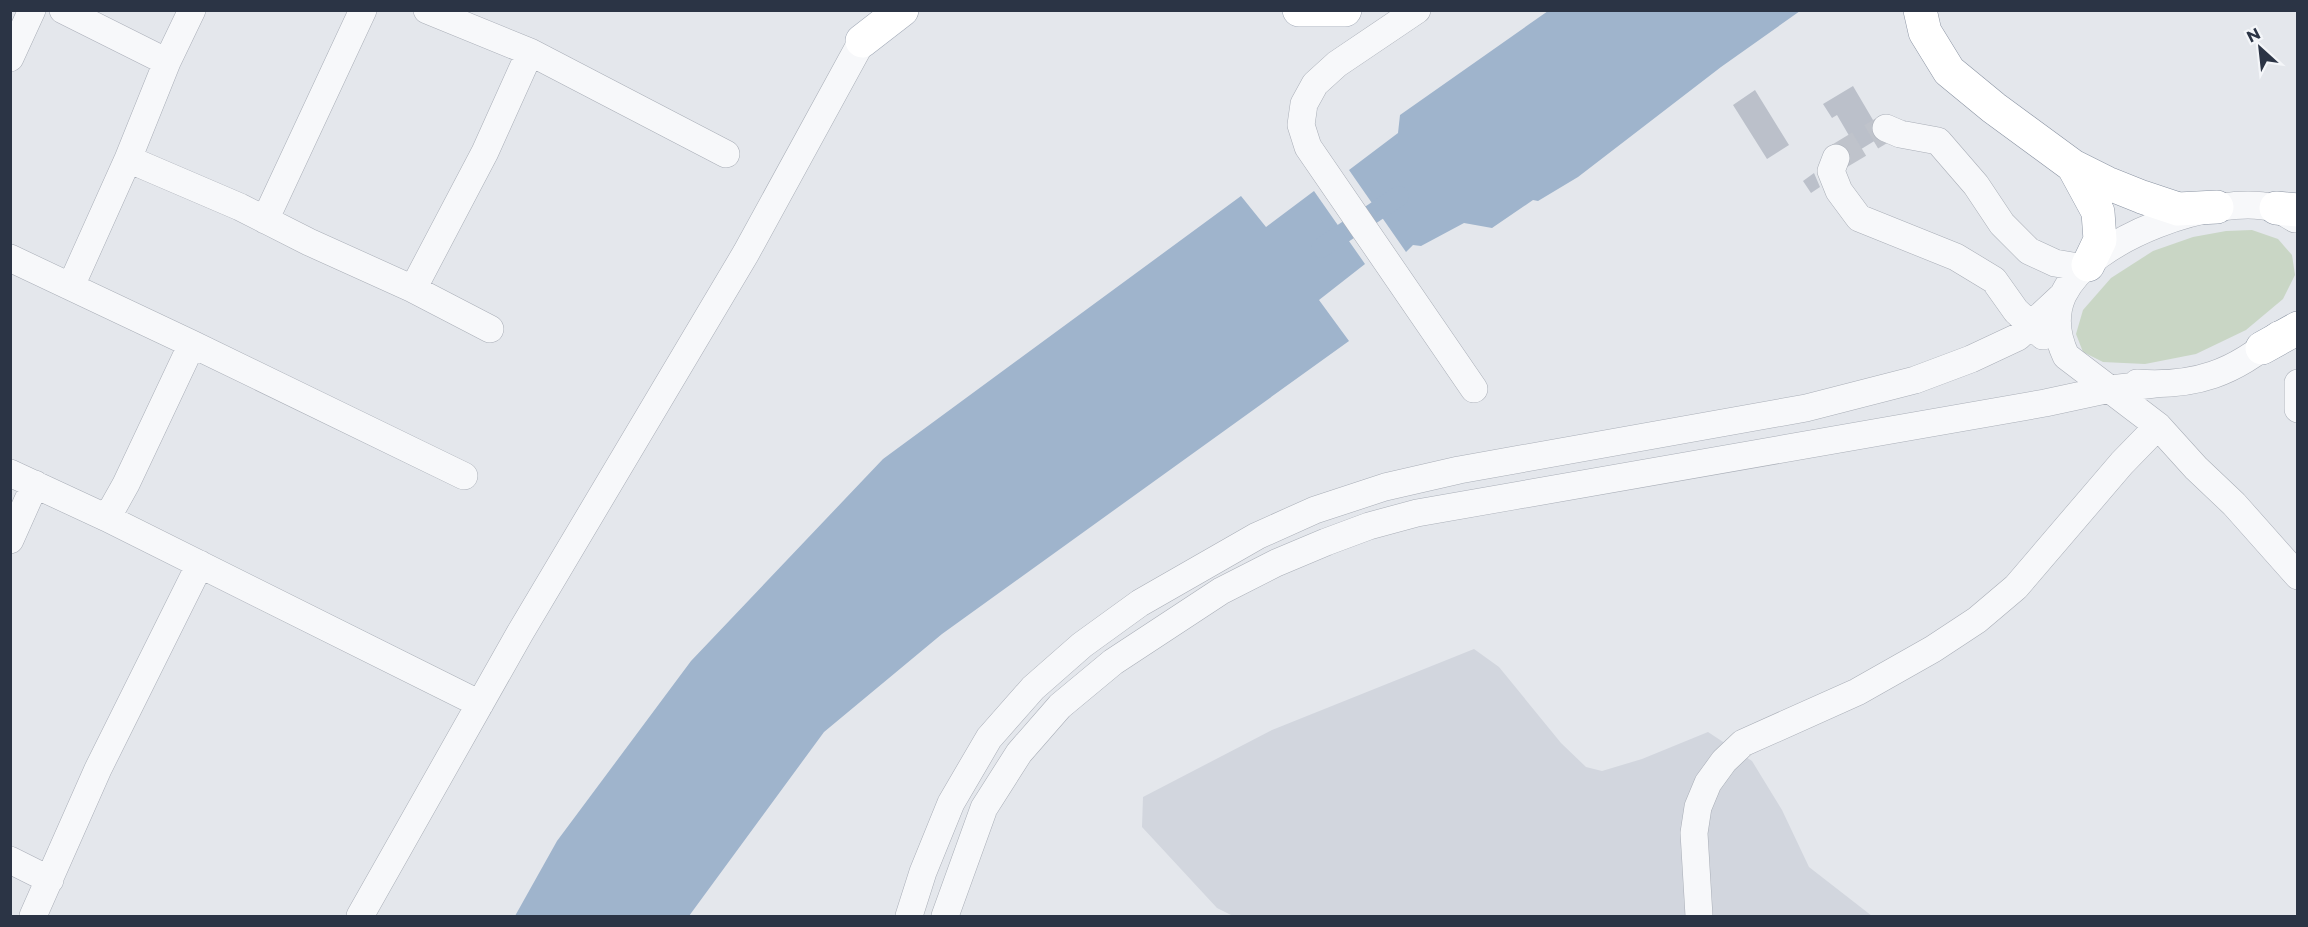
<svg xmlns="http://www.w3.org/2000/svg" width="2308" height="927" font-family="Montserrat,sans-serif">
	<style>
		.built { fill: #d2d6de }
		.green { fill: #c9d6c5 }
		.water { fill: #9fb4cc }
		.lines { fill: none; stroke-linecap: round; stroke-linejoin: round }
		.canal { stroke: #9fb4cc; stroke-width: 20 }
		.building { fill: #bbc0ca }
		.minor-tunnel { stroke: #bfc3cb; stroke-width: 27; stroke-dasharray: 27 14; stroke-linecap: butt }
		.minor-casing { stroke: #a9aeb7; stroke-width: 28 }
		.major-casing { stroke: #a3abb8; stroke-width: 34 }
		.highway-casing { stroke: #8b94a3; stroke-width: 34 }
		.minor { stroke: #f7f8fa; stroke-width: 27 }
		.major { stroke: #fff; stroke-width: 33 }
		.highway { stroke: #fff; stroke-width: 33 }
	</style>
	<rect width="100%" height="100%" fill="#e4e7ec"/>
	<!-- built -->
	<path class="built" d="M1474,649l25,18 62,76 25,24 16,4 40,-12 66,-27 44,29 30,49 27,57 63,49h-639l-16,-8 -75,-81 1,-30 129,-67z"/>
	<!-- green -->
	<path class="green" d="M2252,230l26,9 14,16 3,20 -12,24 -37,31 -50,24 -51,10 -42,-2 -20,-10 -7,-18 7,-24 28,-32 42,-27 40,-14 33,-6z"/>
	<!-- water -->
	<path class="water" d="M1548,11h252l-79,56 -143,110 -40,24 -5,-1 -41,28 -28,-5 -43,23 -8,-1 -7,7 -57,-82 49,-37 2,-18z
		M1314,191l51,73 -46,36 30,41 -407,293 -118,98 -135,184h-174l42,-75 134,-180 192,-202 358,-263 25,31z"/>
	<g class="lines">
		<!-- canal -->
		<path class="canal" d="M1321,248l78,-52"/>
	</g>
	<!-- building -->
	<path class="building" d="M1853,86l20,34 -3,10 6,10 -18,11 -21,-36 -5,3 -9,-14z
		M1755,90l34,55 -22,14 -34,-54z
		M1814,173l6,14 -9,6 -8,-12z"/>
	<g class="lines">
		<!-- minor-tunnel -->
		<path class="minor-tunnel" d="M1836,158l50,-30"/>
		<defs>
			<path id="minor" d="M63,10l104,52
				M427,10l103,42 196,102
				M1417,10l-80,54 -22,20 -11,20 -3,21 7,22 166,242
				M10,58l22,-48
				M1886,128l14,6 38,7 38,44 26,39 27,27 26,12 29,5
				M1836,158l-5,13 8,20 20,27 97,39 38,23 22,31 27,25
				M128,159l112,48 69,35 104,47 77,40
				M2295,219c-7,-4 -14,-9 -21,-11 -58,-15 -184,30 -211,87 -9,20 -6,42 3,61l92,70 38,42 38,36 64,72
				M265,220l98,-210
				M10,258l182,86 272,132
				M71,286l57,-127 39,-97 25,-52
				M413,289l72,-137 45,-100
				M2137,383c58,4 98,-10 141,-48
				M2298,383v26
				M10,473l97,45 373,186
				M107,518l19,-34 66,-140
				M10,540l25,-56
				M10,860l40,20
				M33,916l65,-147 102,-205
				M360,916l160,-283 226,-380 116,-212
				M909,916l14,-44 28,-69 38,-65 44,-50 49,-43 58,-42 117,-67 58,-26 70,-23 74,-17 347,-62 109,-28 56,-21 47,-22 45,-42
				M945,916l39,-108 35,-55 41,-47 53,-44 108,-71 55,-28 50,-21 43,-16 48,-13 628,-110 65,-14 45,-5
				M1699,916l-5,-83 4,-26 10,-24 16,-22 19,-18 114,-51 76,-43 44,-29 39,-33 106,-124 36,-37"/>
			<path id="major" d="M1299,10h46
				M862,41l40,-31"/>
			<path id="highway" d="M1920,10l5,22 24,39 45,37 79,58 34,17 35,14 36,12 39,-2
				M2073,166l25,46 2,28 -12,25
				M2276,208l22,2
				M2262,348l36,-20"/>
		</defs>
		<!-- minor casing -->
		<use href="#minor" class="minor-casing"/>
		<!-- major casing -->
		<use href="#major" class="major-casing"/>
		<!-- highway casing -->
		<use href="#highway" class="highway-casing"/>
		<!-- minor -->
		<use href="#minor" class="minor"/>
		<!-- major -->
		<use href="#major" class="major"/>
		<!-- highway -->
		<use href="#highway" class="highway"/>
	</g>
	<!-- border -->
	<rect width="2308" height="927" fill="none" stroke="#2b3445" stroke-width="24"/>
	<!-- north arrow -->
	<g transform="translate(2260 48) rotate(333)" stroke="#f4f6f9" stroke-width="4.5" paint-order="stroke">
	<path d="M0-4.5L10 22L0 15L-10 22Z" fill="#2b3445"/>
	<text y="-9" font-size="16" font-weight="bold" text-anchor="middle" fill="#2b3445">N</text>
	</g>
</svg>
